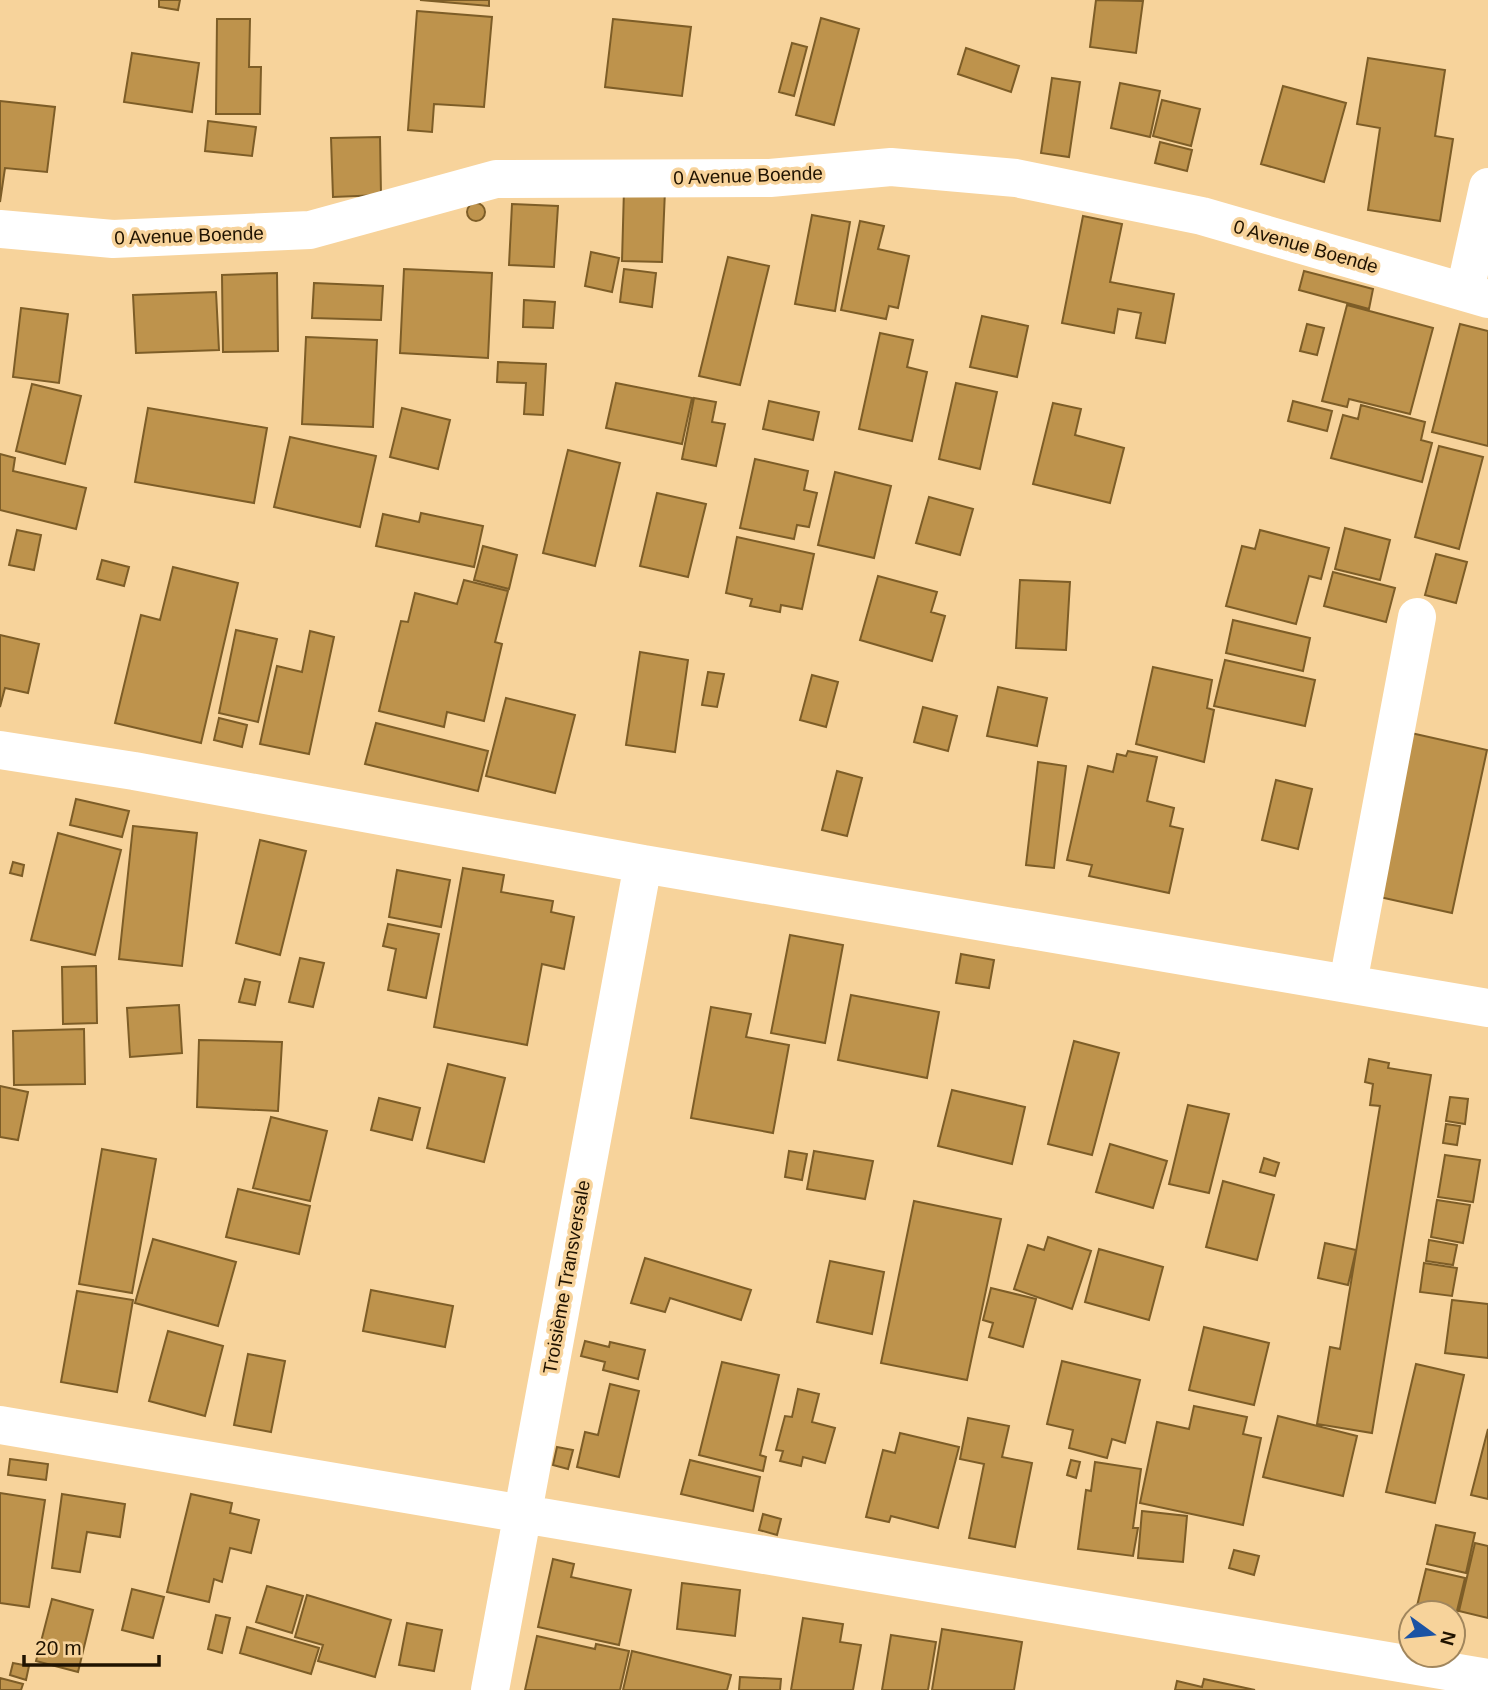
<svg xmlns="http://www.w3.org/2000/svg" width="1488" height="1690" font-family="Arial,sans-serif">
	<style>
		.building { fill: #be934c; stroke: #7d5d27; stroke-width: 2 }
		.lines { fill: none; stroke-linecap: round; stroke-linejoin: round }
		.street { stroke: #fff; stroke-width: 38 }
		.labels { text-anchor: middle; stroke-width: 7; stroke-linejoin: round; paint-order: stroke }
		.street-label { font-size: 19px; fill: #201300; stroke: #f7d39b }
	</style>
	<rect width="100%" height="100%" fill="#f7d39b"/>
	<!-- building -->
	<path class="building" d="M159,0h21l-2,10 -19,-3z
		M420,0h69v6z
		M1096,0l47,1 -7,52 -46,-6z
		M417,11l75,6 -8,90 -50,-3 -2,28 -24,-2z
		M821,18l38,11 -25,96 -38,-10z
		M217,19h33l-1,48h12l-1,47h-44z
		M613,19l78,8 -9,69 -77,-9z
		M792,43l15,4 -13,49 -15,-4z
		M966,48l53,18 -8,26 -53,-18z
		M132,53l67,10 -7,49 -68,-10z
		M1368,58l77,12 -10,66 18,3 -13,82 -72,-11 12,-82 -23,-4z
		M1052,78l28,4 -11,75 -28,-4z
		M1120,83l40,8 -10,46 -39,-9z
		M1283,86l63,17 -22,79 -63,-18z
		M1162,100l38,9 -9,37 -38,-10z
		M0,101l55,6 -8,65 -42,-4 -5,34z
		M208,121l48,6 -4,29 -47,-5z
		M380,137l1,58 -48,2 -2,-59z
		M1160,142l32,8 -5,21 -32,-8z
		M624,189l41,1 -3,72 -40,-1z
		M467 212a9 9 0 1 1 18 0a9 9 0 1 1-18 0Z
		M512,204l46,2 -4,61 -45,-2z
		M812,215l38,7 -15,89 -40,-7z
		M1083,216l39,8 -12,58 64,12 -9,49 -29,-5 5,-25 -23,-4 -4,24 -52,-10z
		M860,221l24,5 -6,23 31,7 -11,52 -9,-2 -3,13 -45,-9z
		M591,252l28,6 -7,34 -27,-6z
		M728,257l41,9 -29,119 -41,-9z
		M404,269l88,4 -4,85 -88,-5z
		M624,269l32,4 -4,34 -32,-5z
		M1304,271l69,18 -4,20 -70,-19z
		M277,273l1,78 -55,1 -1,-77z
		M314,283l69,3 -2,34 -69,-2z
		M216,292l3,58 -83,3 -3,-58z
		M524,300l31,2 -2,26 -30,-1z
		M1347,305l86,23 -23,86 -61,-15 -2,8 -25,-6z
		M21,308l47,6 -9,69 -46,-6z
		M982,316l46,10 -11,51 -47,-10z
		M1307,324l17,4 -7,27 -17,-4z
		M1460,324l28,7v115l-56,-14z
		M880,333l33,7 -6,27 20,5 -15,69 -53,-12z
		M306,337l71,3 -4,87 -71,-3z
		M498,362l48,2 -3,51 -19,-1 2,-31 -29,-1z
		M616,383l76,15 -10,46 -76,-16z
		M956,383l41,9 -17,77 -41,-10z
		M32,384l49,12 -16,68 -49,-13z
		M694,398l22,4 -4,20 13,2 -9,42 -34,-7z
		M769,401l50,11 -6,28 -50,-11z
		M1293,401l39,10 -5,20 -39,-10z
		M1053,403l28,6 -6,26 49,13 -14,55 -77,-19z
		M1361,405l64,17 -4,18 11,3 -10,39 -91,-24 12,-43 15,4z
		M148,408l119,20 -13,75 -119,-21z
		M402,408l48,12 -12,49 -48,-12z
		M290,437l86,19 -16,71 -86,-20z
		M1439,446l44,11 -24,92 -44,-12z
		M568,450l52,13 -25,103 -52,-13z
		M0,454l15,4 -2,13 73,17 -10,41 -76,-19z
		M755,459l53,12 -4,19 13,3 -8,34 -12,-2 -3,14 -54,-11z
		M835,472l56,14 -17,72 -56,-13z
		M657,493l49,11 -18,73 -48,-11z
		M929,497l44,12 -13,46 -44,-12z
		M421,513l62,13 -9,41 -98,-21 7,-32 36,8z
		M1345,528l45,12 -10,40 -45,-11z
		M17,530l24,5 -7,35 -25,-5z
		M1260,530l69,18 -8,31 -12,-3 -13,48 -70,-18 16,-60 13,3z
		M737,537l77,17 -12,55 -21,-4 -1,7 -30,-6 2,-7 -26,-6z
		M483,546l34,9 -8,34 -35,-9z
		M1436,554l31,8 -11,41 -31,-8z
		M102,560l27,7 -5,19 -27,-7z
		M173,567l65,16 -37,160 -86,-20 26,-108 19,5z
		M1333,572l62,16 -9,34 -62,-16z
		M878,576l59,16 -6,20 14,4 -13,45 -72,-21z
		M464,580l44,11 -13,51 7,2 -18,77 -37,-9 -3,15 -65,-16 22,-90 7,1 7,-29 42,11z
		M1020,580l50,2 -4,68 -50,-2z
		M1233,620l77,18 -7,33 -77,-18z
		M236,630l41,9 -19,83 -39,-9z
		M310,631l24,6 -25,117 -49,-10 17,-78 25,6z
		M0,635l39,9 -11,49 -23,-5 -5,19z
		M640,652l48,8 -13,92 -49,-7z
		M1225,660l90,20 -10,46 -91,-20z
		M1153,667l59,13 -5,28 7,2 -10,52 -68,-18z
		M708,672l16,2 -7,33 -15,-2z
		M812,675l26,7 -12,45 -26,-7z
		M998,687l49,11 -10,48 -50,-10z
		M506,698l69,17 -20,78 -69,-17z
		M923,707l34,9 -9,35 -34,-9z
		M219,718l28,7 -5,22 -28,-7z
		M376,723l112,28 -10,40 -113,-27z
		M1411,733l76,17 -35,163 -77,-17z
		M1128,751l29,6 -10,44 27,7 -4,18 13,3 -14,64 -80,-17 3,-11 -25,-5 21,-94 25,6 4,-18 9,2z
		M1038,762l28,4 -12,102 -28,-3z
		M837,771l25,7 -15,58 -25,-6z
		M1276,780l36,9 -14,60 -36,-9z
		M76,799l53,12 -7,26 -52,-12z
		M133,826l64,7 -15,133 -63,-7z
		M58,833l63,17 -26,105 -64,-15z
		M260,840l46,11 -26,104 -44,-12z
		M13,862l11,3 -2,11 -12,-3z
		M463,868l41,7 -3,17 52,9 -2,11 23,5 -10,52 -22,-5 -15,81 -93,-18z
		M397,870l53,10 -9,47 -52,-10z
		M388,924l51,10 -13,64 -38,-8 8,-41 -13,-3z
		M790,935l53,10 -18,98 -54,-10z
		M961,954l33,6 -5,28 -33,-5z
		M300,958l24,5 -11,44 -24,-5z
		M96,966l1,57 -34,1 -1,-57z
		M245,979l15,3 -5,23 -16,-3z
		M851,995l88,17 -12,66 -89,-18z
		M179,1005l3,48 -52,4 -3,-49z
		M711,1007l40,7 -5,23 43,8 -16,88 -82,-15z
		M84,1029l1,55 -71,1 -1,-54z
		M199,1040l83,2 -4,69 -81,-4z
		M1074,1041l45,12 -27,102 -44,-11z
		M1369,1059l20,4 -1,5 43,7 -59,358 -55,-9 13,-77 10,2 40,-243 -10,-1 3,-21 -8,-2z
		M448,1064l57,14 -21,84 -57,-14z
		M0,1086l28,6 -10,48 -18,-3z
		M952,1090l73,17 -13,57 -74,-18z
		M1450,1097l18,2 -3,25 -19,-3z
		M379,1098l41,10 -8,32 -41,-10z
		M1188,1105l41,9 -20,79 -40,-9z
		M271,1117l56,14 -17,70 -57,-13z
		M1446,1124l14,2 -3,19 -14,-2z
		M1110,1144l57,17 -14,47 -57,-16z
		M102,1149l54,10 -24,134 -53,-9z
		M789,1151l18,3 -5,26 -17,-3z
		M814,1151l59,10 -8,38 -58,-10z
		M1445,1155l35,5 -7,42 -35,-5z
		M1264,1158l15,5 -4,13 -15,-4z
		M1223,1181l51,14 -17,65 -51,-13z
		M238,1189l72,17 -11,48 -73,-17z
		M1437,1200l33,5 -7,38 -32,-6z
		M914,1201l87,18 -34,161 -86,-17z
		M1048,1237l43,14 -19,58 -58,-20 14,-44 16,5z
		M153,1239l83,23 -18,64 -83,-23z
		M1429,1240l28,5 -4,20 -27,-4z
		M1325,1243l31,7 -8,35 -30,-7z
		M1099,1249l64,18 -14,53 -64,-18z
		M645,1258l106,32 -10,30 -71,-22 -5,14 -34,-9z
		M830,1261l54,11 -12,62 -55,-12z
		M1424,1263l33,5 -5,28 -32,-4z
		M991,1288l45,11 -13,48 -34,-10 4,-14 -10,-3z
		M371,1290l82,16 -8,41 -82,-16z
		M77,1291l56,9 -16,92 -56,-10z
		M1452,1300l36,4v54l-43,-5z
		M1204,1327l65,16 -15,62 -65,-15z
		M168,1331l55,15 -18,70 -56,-15z
		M585,1341l24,6 1,-5 35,8 -7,29 -35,-9 2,-8 -24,-6z
		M248,1354l37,7 -14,71 -37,-7z
		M1062,1361l78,19 -15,63 -13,-4 -5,19 -38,-10 4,-18 -26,-6z
		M722,1362l57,13 -19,80 6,2 -3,14 -64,-16z
		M1416,1364l48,11 -29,128 -49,-11z
		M610,1384l29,7 -20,86 -42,-10 8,-35 13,3z
		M798,1389l21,5 -7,28 23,6 -10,35 -22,-6 -2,9 -21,-5 3,-10 -7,-1 9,-34 7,1z
		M1194,1406l53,11 -4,17 18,4 -18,87 -103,-22 17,-81 32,7z
		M1278,1416l79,20 -14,60 -80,-19z
		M968,1418l41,8 -7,31 30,6 -17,84 -46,-9 15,-74 -24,-5z
		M1488,1429v70l-17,-4z
		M900,1433l59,14 -21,81 -47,-12 -2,6 -23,-5 17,-67 12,3z
		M557,1447l16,3 -5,19 -15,-4z
		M10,1459l38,5 -2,16 -38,-5z
		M690,1460l70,17 -7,34 -72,-17z
		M1071,1460l9,2 -4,16 -9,-3z
		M1095,1462l46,7 -8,59h5l-5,28 -55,-7 8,-59 5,1z
		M0,1493l45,7 -16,107 -29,-4z
		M62,1494l63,10 -5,33 -33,-5 -7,40 -28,-4z
		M191,1494l41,9 -2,10 29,7 -8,33 -21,-5 -8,34 -8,-3 -5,23 -42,-10z
		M1142,1511l45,5 -4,46 -45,-4z
		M763,1514l18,5 -4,16 -18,-5z
		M1436,1525l39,8 -9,40 -39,-9z
		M1475,1543l13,3v72l-29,-7z
		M1234,1550l25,6 -5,19 -25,-7z
		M553,1559l21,5 -3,13 60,13 -12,55 -81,-18z
		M1426,1569l39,9 -9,37 -39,-9z
		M682,1583l58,7 -5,46 -58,-7z
		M267,1586l36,10 -11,37 -36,-11z
		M132,1589l32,8 -11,41 -31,-8z
		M307,1595l84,25 -16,57 -57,-16 5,-16 -28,-8z
		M52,1599l41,11 -15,62 -42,-11z
		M216,1615l14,3 -8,35 -14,-4z
		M803,1618l40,6 -3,18 21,3 -8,45h-62z
		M407,1623l35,7 -8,41 -35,-6z
		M247,1627l72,21 -8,26 -71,-21z
		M942,1629l80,13 -8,48h-82z
		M891,1635l45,7 -8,48h-46z
		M537,1636l58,13 1,-5 33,7 -9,39h-95z
		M632,1651l99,24 -4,15h-104z
		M13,1663l16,3 -3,14 -16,-5z
		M740,1677l41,2 -1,11h-41z
		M0,1678l23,6 -2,6h-21z
		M1204,1679l51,11h-80l2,-9 25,6z"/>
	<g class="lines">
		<!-- street -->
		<path class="street" d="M0,229l113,10 197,-9 186,-51 274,-1 121,-11 125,11 186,38 286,83
			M1465,291l23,-104
			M0,750l134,21 509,93 845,144
			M1348,983l69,-366
			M0,1425l1488,253
			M490,1690l153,-826"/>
	</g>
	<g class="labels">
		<!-- street labels -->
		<g class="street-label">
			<text transform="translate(748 175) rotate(-2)" y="7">0 Avenue Boende</text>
			<text transform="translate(189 235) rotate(-2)" y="7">0 Avenue Boende</text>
			<text transform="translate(1306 246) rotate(16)" y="7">0 Avenue Boende</text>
			<text transform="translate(566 1277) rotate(-80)" y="7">Troisième Transversale</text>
		</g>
	</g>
	<!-- north arrow -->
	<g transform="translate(1432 1634) rotate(105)"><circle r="33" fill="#f7d39b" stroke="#a1865d" stroke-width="2"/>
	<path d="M0-5L12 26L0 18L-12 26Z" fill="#1b53a4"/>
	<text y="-10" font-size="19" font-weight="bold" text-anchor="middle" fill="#201300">N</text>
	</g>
	<!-- scale -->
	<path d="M24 1655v10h135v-10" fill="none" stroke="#201300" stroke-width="3.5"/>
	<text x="35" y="1655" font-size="21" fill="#201300" stroke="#f7d39b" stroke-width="5" paint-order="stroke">20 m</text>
</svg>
